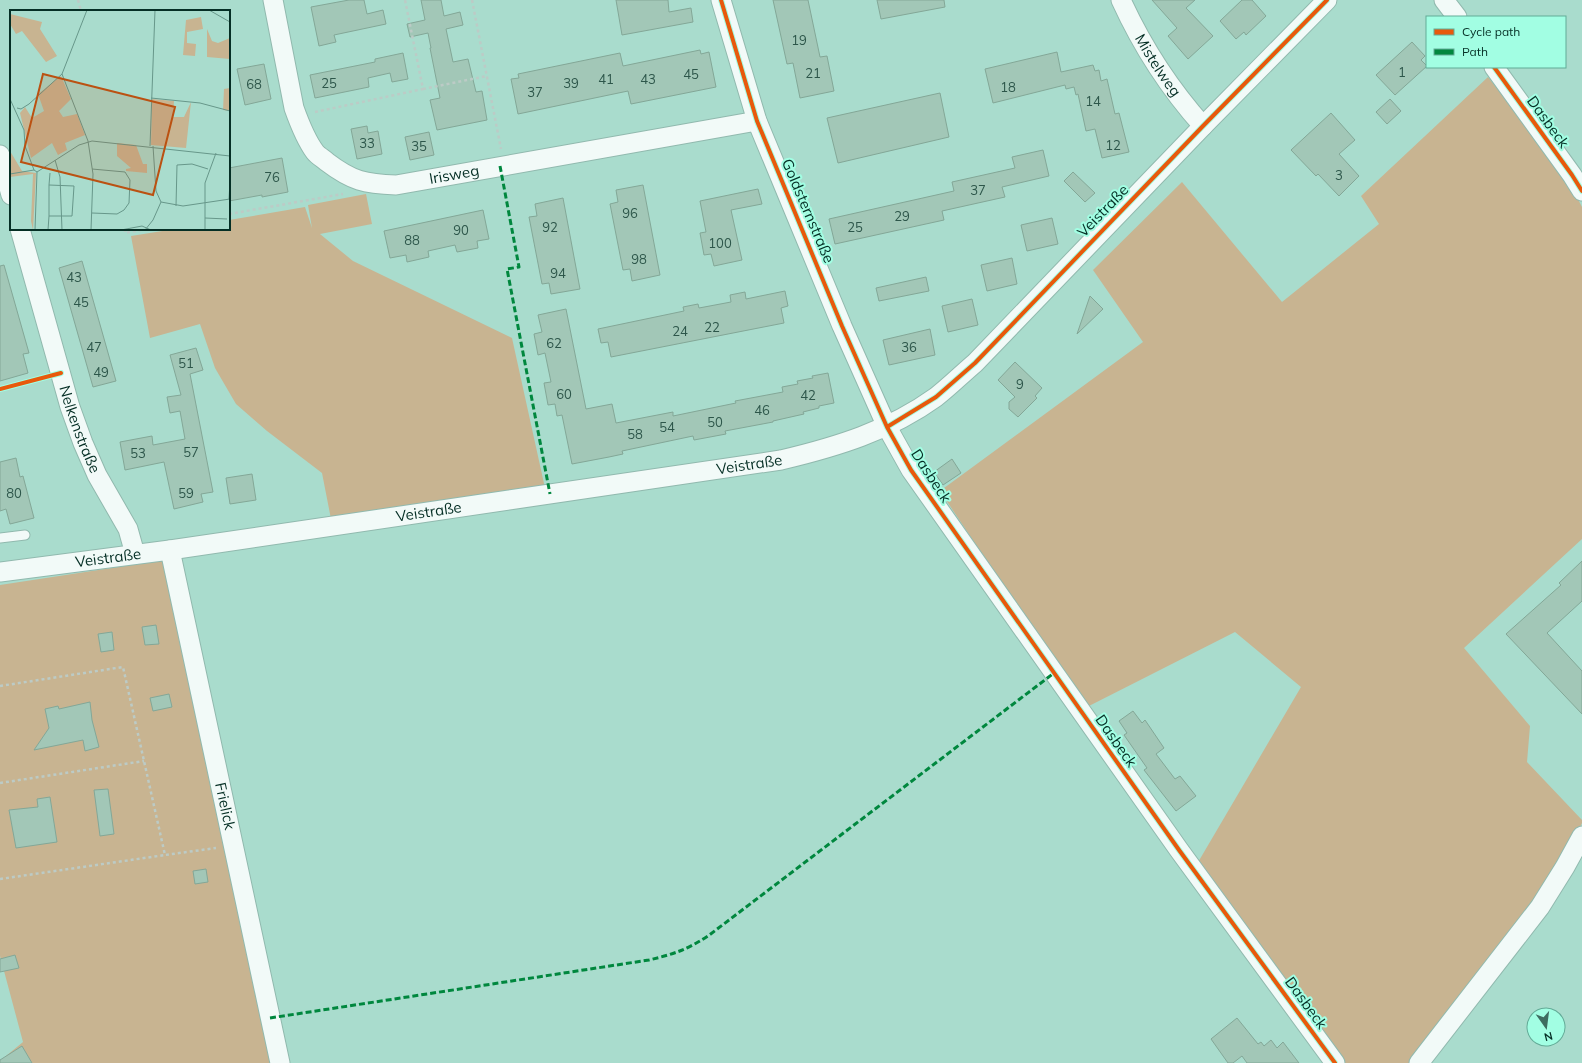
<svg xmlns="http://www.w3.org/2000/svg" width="1582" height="1063" font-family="Mulish,sans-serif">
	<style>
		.green { fill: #c8b491 }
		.building { fill: #a2c7b7; stroke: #83a797 }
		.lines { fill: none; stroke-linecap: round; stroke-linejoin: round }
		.lane-casing { stroke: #91b9ae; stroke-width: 11 }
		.street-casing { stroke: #91b9ae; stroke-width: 21 }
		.path { stroke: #bccbc6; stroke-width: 2.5; stroke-dasharray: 3 3; stroke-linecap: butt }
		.lane { stroke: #f2faf8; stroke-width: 9 }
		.street { stroke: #f2faf8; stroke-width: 19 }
		.quiet { stroke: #00873e; stroke-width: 3; stroke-dasharray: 6 3; stroke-linecap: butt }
		.cycleway-casing { stroke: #a2fee3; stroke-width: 6 }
		.cycleway { stroke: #e8590c; stroke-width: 4 }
		.labels { text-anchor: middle; stroke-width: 4; stroke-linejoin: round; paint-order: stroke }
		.number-label { font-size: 13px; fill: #2d564a }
		.street-label { font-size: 15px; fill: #052f25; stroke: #a2fee3 }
		.inset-road { fill: none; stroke: #67978a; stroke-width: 1 }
		.view { fill: #bb5111; fill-opacity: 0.15; stroke: #bb5111; stroke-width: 2 }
		.inset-edge { fill: none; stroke: #052f25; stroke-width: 2 }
	</style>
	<rect width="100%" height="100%" fill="#a9dccd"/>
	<!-- green -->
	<path class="green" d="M1488,77l78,99 16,31v332l-118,109 66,78 -3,36 55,58v3l-20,41 -148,199h-71l-146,-199 104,-177 -66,-55 -150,76 -145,-217 203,-149 -50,-72 89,-88 100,120 97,-78 -18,-28z
		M366,194l6,30 -52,10 33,27 159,77 33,150 -214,31 -9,-46 -55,-42 -31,-27 -21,-36 -15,-44 -50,14 -19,-102 44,-7h54v-9l76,-13 7,21 -4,-23z
		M164,560l110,503h-266l-2,-7 17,-14 -23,-86v-371z"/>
	<!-- building -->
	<path class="building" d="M349,0h15l3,14 16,-4 3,14 -52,11 2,7 -17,4 -8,-39z
		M421,0h20l3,16 16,-4 3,13 -17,4 7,33 15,-3 8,33 6,-1 5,29 -50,10 -7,-30 10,-2 -10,-50h1l-3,-15 -18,4 -3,-13 18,-4z
		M616,0h52l1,12 22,-4 2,14 -71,13z
		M773,0h35l12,57 7,-1 7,35 -34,7 -7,-35 -6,1z
		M877,0h67l1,7 -64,12z
		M1152,0h43l-9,8 27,28 -25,23 -20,-23 9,-8z
		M1242,0h10l14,16 -20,19 -2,-3 -8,7 -16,-18z
		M1412,42l13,14 -4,4 6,6 -32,29 -19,-20z
		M700,50l1,4 8,-2 7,35 -85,17 -3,-13 -110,23 -7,-35 8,-1 -1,-4 102,-21 3,13z
		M1057,52l4,20 32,-7 2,6 4,-1 2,11 6,-2 8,35 4,-1 10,39 -27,6 -7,-29 -9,2 -8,-37 -2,1 -2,-8 -8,2 -1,-4 -72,18 -8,-34z
		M403,53l5,26 -16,3 -2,-9 -22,5 1,9 -54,11 -5,-23 65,-13v-3z
		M264,64l7,35 -26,6 -8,-36z
		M940,93l9,44 -111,26 -11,-45z
		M1390,99l11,12 -14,13 -11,-12z
		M1331,113l24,27 -16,14 20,22 -20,20 -21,-22 -2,2 -25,-26z
		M367,126l1,7 10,-2 4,23 -25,5 -6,-30z
		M429,132l5,23 -24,5 -5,-23z
		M1043,150l6,26 -47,11 3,10 -63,14 2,9 -109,24 -6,-25 125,-28 -2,-9 63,-14 -3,-11z
		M282,158l6,34 -26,5v-2l-33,6v-33z
		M1073,172l22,21 -10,9 -21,-21z
		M643,185l17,90 -28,6 -2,-12 -7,1 -13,-66 8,-2 -2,-12z
		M758,189l4,15 -31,6 11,50 -28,6 -3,-12 -7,1 -4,-22 6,-1 -6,-31z
		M563,198l17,91 -29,5 -2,-11 -7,1 -13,-67 8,-1 -2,-12z
		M483,210l6,29 -12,2 1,7 -21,4 -2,-7 -27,6 1,6 -22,5 -1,-7 -16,3 -6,-27z
		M1052,218l6,26 -31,7 -6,-26z
		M1012,258l5,26 -30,7 -6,-26z
		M82,261l34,120 -23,6 -34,-119z
		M4,265l25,88 -6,1 5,19 -28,8v-115z
		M926,277l3,14 -50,10 -3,-13z
		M785,291l3,15 -7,2 3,15 -173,34 -3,-15 -7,1 -3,-14 86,-18 -1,-4 15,-3 1,4 32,-6 -1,-7 15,-3 1,7z
		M1090,296l13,13 -26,25z
		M972,299l6,26 -30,7 -6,-26z
		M566,309l20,100 26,-5 4,19 57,-11v4l63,-13 -1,-2 48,-9 -1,-5 16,-3 -1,-3 16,-3 -1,-2 16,-3 6,30 -15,3v2l-16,4 1,2 -31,7v1l-48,9 1,3 -32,6 -1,-4 -71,15 1,3 -14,3 -37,7 -10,-49 -5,1 -2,-12 -7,1 -4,-22 7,-1 -6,-29 -7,2 -4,-21 8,-2 -4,-17z
		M930,329l5,26 -46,10 -6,-25z
		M196,348l7,22 -13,4 23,118 -12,2 2,8 -29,7 -10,-47 -39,8 -5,-28 32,-6 1,9 32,-6 -5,-28 -10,2 -3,-16 14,-2 -11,-40z
		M1015,362l27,26 -7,8 2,2 -19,19 -9,-8v-7l6,-5 -17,-17z
		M16,458l4,19 3,-1 11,42 -24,6 -4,-15 -6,2v-49z
		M952,459l9,14 -18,12 -9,-13z
		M252,474l4,26 -26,4 -4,-26z
		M1582,561v40l-35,32 35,38v43l-76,-80 55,-49 -2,-2z
		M156,625l3,19 -14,1 -3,-18z
		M112,632l2,18 -13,2 -3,-18z
		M169,694l3,13 -19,4 -3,-13z
		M90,702l2,18 7,27 -14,4 -2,-11 -49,10 15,-22 -4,-19 13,-3 1,3z
		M1133,711l9,12 3,-3 19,28 -8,6 19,25 5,-3 16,20 -20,15 -32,-41 3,-2 -23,-33 3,-2 -8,-12z
		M108,789l6,45 -14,2 -6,-46z
		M50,797l7,45 -41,6 -7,-38 29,-3 -1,-8z
		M206,869l2,13 -13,2 -2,-13z
		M15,955l4,13 -19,4v-13z
		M1237,1018l21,26 3,-2 3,4 7,-6 6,8 6,-6 16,21h-52l-5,-7 -9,7h-5l-17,-24z
		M22,1046l10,17h-32v-3z"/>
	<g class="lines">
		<defs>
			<path id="lane" d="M0,538l25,-3"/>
			<g id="street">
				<path id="s1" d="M273,0l21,108c5,14 12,32 21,44 3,4 9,7 12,10 25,19 38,22 69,23l361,-64"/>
				<path d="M721,0l36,121 85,205 45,101 24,43 268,380 156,213"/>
				<path id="s2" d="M1121,0c21,46 48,88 82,126"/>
				<path d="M1444,0l13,17"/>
				<path d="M1494,67l78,108 10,16"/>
				<path d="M0,155l11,40"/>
				<path id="s3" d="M20,229l50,178 13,36 14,32 31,54 7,25"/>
				<path id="s4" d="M170,550l110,513"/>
				<path id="s5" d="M0,572l170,-22 611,-90c55,-13 108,-29 155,-63 13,-10 26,-23 39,-34l228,-237 124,-126"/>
				<path d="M1419,1063l121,-156 25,-40 17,-31"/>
			</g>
		</defs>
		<!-- lane casing -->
		<use href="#lane" class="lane-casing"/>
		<!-- street casing -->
		<use href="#street" class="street-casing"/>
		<!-- path -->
		<path class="path" d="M78,0l3,11
			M472,0l29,149
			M423,89l64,-13
			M315,112l108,-23 -18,-89
			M229,214l114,-20
			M125,229v4l21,-4
			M0,686l123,-19 42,188 51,-7
			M0,783l144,-22
			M0,879l165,-24"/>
		<!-- lane -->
		<use href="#lane" class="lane"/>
		<!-- street -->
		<use href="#street" class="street"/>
		<!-- quiet -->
		<path class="quiet" d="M500,166l19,101 -12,2 43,225
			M270,1018l379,-58c25,-6 37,-10 59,-24l346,-263"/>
		<defs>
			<path id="cycleway" d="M721,0l36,121 85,205 45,101 24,43 268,380 156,213
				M1494,67l78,108 10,16
				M0,389l61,-16
				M887,427l49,-30 39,-34 228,-237 124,-126"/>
		</defs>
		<!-- cycleway casing -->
		<use href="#cycleway" class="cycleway-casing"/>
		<!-- cycleway -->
		<use href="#cycleway" class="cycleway"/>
	</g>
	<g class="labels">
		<!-- number labels -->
		<g class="number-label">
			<text x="799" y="45">19</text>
			<text x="1402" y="77">1</text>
			<text x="813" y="78">21</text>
			<text x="691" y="79">45</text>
			<text x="606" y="84">41</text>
			<text x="648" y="84">43</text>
			<text x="329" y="88">25</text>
			<text x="571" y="88">39</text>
			<text x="254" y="89">68</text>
			<text x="1008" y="92">18</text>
			<text x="535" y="97">37</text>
			<text x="1093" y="106">14</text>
			<text x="367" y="148">33</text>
			<text x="1113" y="150">12</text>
			<text x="419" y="151">35</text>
			<text x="1339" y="180">3</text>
			<text x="272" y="182">76</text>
			<text x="978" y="195">37</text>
			<text x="630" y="218">96</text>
			<text x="902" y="221">29</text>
			<text x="550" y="232">92</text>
			<text x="855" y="232">25</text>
			<text x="461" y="235">90</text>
			<text x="412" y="245">88</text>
			<text x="720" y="248">100</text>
			<text x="639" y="264">98</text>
			<text x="558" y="278">94</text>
			<text x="74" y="282">43</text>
			<text x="81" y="307">45</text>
			<text x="712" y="332">22</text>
			<text x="680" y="336">24</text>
			<text x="554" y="348">62</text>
			<text x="94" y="352">47</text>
			<text x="909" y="352">36</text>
			<text x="186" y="368">51</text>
			<text x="101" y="377">49</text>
			<text x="1020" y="389">9</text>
			<text x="564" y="399">60</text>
			<text x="808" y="400">42</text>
			<text x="762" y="415">46</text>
			<text x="715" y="427">50</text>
			<text x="667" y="432">54</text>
			<text x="635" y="439">58</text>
			<text x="191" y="457">57</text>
			<text x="138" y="458">53</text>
			<text x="14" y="498">80</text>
			<text x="186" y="498">59</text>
		</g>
		<!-- street labels -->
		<g class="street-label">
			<text dy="5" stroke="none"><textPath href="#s2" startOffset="75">Mistelweg</textPath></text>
			<text transform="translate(1548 122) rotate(54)" y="5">Dasbeck</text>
			<text dy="5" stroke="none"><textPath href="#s1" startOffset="308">Irisweg</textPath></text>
			<text transform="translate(808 211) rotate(67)" y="5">Goldsternstraße</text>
			<text transform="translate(1103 211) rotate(-46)" y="5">Veistraße</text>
			<text dy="5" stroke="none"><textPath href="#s3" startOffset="209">Nelkenstraße</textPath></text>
			<text dy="5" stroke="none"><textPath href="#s5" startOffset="757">Veistraße</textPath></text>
			<text transform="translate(931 476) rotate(57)" y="5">Dasbeck</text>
			<text dy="5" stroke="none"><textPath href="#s5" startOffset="433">Veistraße</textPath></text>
			<text dy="5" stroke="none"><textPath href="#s5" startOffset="109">Veistraße</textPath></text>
			<text transform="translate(1116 741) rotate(55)" y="5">Dasbeck</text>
			<text dy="5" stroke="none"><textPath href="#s4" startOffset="262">Frielick</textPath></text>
			<text transform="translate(1306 1003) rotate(54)" y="5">Dasbeck</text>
		</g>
	</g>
	<!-- overview -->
	<g transform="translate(10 10)">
		<rect width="220" height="220" fill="#a9dccd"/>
		<path d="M0,4l32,8 -2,7 17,27 -11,6 -24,-31 -6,3 -6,-10zM191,7l2,12 -16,3v11l9,1 -1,12 -12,-1 3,-35zM197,19l5,12 6,2 12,-5v21l-23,-2zM51,66l10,23 -12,12 4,6 14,-3 8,21 -20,8 2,7 -9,5 -6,-12 -21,15 -11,-45 5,-6 7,11 12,-7 -6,-17zM220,78v23l-7,-1 1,-21zM142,89l22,2 -1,16h11l7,-15 -5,46 -35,-3zM107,133l19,2 7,19h4v9l-21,-2v-2l5,-1 -14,-12zM0,141l12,20 14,2 -3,57 -2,-9 2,-47 -23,3z" fill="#c8b491"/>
		<path class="inset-road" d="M77,0l-25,64 26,67 5,33 -2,56M199,0l21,12M141,88l49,5 30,8M0,89l14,31 1,16 9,24 3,2M7,98l4,1 8,-5 33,-30M140,136l5,-136M143,136l3,45 5,11 22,4 47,-7M45,150l5,17 2,53M27,162l42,-27 13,-4 138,15M0,164l24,-4M39,175l25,1 -2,30h-23zM39,175l1,-12M219,189l1,-17M166,196l1,-41 15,-1 16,5M82,203l25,1 7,-4 5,-7 1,-23 -5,-8 -33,-3M195,208l22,1M25,220l2,-58M38,220l1,-14M111,220l21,-4 9,4M135,220l8,-10 8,-18M195,220v-47l11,-30"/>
		<path class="view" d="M33,64l132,33 -22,88 -132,-33z"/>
		<rect width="220" height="220" class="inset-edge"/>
	</g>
	<!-- legend -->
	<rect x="1426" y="16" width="140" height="52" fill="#a2fee3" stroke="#63ab97"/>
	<rect x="1434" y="29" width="20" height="6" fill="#e8590c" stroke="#63ab97"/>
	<text x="1462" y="36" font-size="12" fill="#052f25">Cycle path</text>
	<rect x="1434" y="49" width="20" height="6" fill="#00873e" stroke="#63ab97"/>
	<text x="1462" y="56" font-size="12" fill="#052f25">Path</text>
	<!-- north arrow -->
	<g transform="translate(1546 1027) rotate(166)"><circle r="19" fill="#a2fee3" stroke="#63ab97"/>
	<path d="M0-3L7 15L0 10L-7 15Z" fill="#3e6c60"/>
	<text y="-6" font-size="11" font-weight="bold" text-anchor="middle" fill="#052f25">N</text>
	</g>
</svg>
